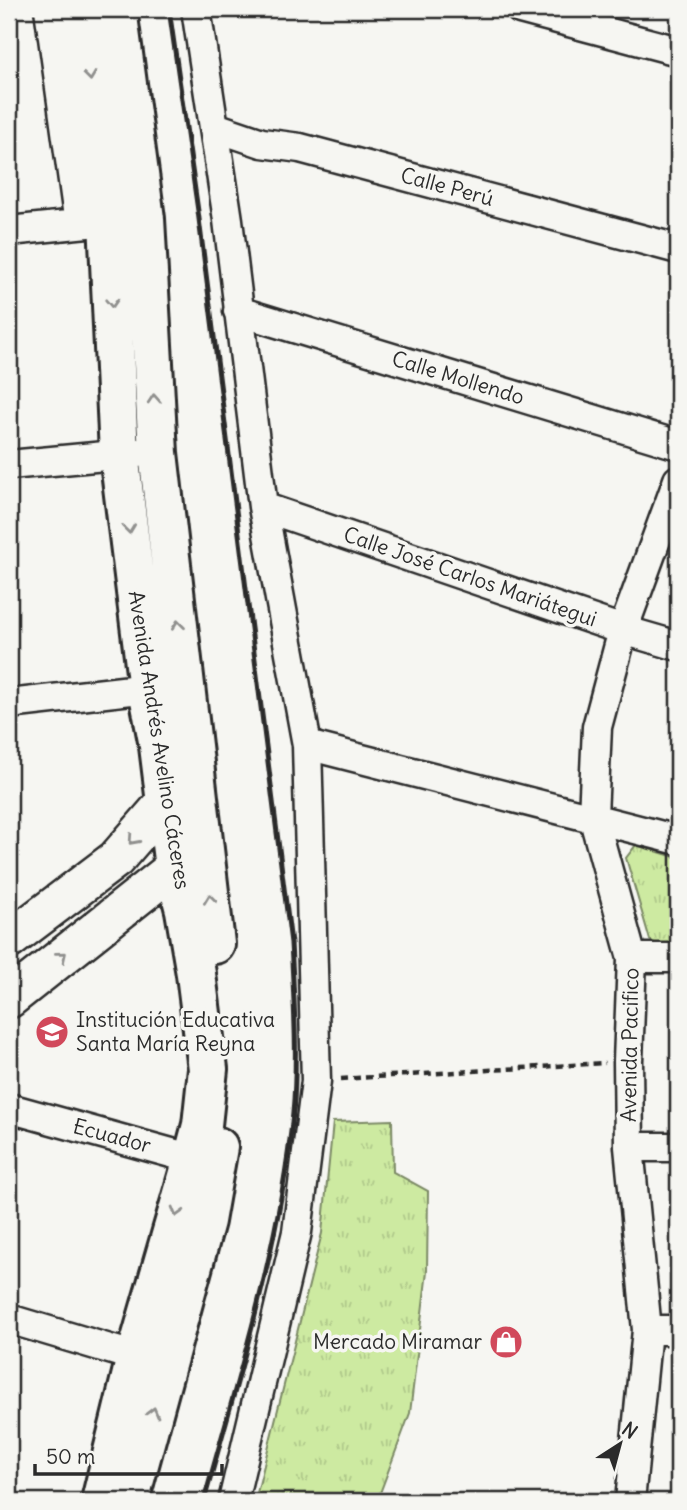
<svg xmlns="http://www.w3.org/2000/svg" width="687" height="1510" font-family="Delius,sans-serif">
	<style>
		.grass { fill: url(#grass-tufts); stroke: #7c8a66; stroke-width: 2 }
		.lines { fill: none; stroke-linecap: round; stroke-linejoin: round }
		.minor-casing { stroke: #2b2b2b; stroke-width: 33 }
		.major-casing { stroke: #2b2b2b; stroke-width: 42 }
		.highway-casing { stroke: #2b2b2b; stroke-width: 44 }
		.path { stroke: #2b2b2b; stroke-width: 4.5; stroke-dasharray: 7 5; stroke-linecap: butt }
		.minor { stroke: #f6f6f2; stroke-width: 28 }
		.major { stroke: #f6f6f2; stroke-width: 37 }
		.highway { stroke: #f6f6f2; stroke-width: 38 }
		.rail { stroke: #2b2b2b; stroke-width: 5 }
		.oneway { stroke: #90908e }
		.labels { text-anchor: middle; stroke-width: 7; stroke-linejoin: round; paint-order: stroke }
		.street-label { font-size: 21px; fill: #2b2b2b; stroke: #f6f6f2 }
		.poi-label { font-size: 21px; fill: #2b2b2b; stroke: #f6f6f2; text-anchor: start }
	</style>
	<defs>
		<pattern id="grass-tufts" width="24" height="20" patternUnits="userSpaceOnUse" patternTransform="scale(1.75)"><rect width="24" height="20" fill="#cdeaa1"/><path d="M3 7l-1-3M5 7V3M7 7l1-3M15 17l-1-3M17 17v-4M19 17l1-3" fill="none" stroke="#b0c98b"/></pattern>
	</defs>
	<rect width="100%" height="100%" fill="#f6f6f2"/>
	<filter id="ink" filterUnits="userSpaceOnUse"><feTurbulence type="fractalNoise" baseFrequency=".0143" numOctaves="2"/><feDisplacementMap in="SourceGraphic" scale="14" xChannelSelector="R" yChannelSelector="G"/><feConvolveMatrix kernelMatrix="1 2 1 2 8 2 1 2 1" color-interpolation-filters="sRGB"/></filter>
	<g filter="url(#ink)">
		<!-- grass -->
		<path class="grass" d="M636,845l42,13v93h-10l-18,-11 -24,-82z
			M392,1120l1,52 35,19 -1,80 -17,142 -33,88h-122l67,-268 11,-111z"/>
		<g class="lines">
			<defs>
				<path id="minor" d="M49,9l30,215
					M196,9l32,211 35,287 44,238 9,336 -19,151 -64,269
					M520,9l158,42
					M215,127l47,16 38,5 378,101
					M9,231l88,-9
					M238,311l440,134
					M9,465l128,-12
					M263,507l360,123 55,16
					M9,704l157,-18
					M307,745l371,95
					M632,958h46
					M9,1108l184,51 20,3
					M629,1147h49
					M9,1319l144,43
					M647,1330h31
					M630,1501l17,-171 -18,-183 -1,-86 4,-103 -39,-142 4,-89 26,-97 55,-150"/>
				<path id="major" d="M9,940l107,-81 66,-76
					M9,999l165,-131 22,-20"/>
				<path id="highway" d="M81,9l27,211 11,234 29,235 11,57 15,122 11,42 11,64 12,95 -6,56 -9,34 -57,198 -35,144
					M117,9l28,210 13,234 57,491
					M129,1501l76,-280 13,-74"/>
			</defs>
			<!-- minor casing -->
			<use href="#minor" class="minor-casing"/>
			<!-- major casing -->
			<use href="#major" class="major-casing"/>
			<!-- highway casing -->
			<use href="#highway" class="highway-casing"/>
			<!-- path -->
			<path class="path" d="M341,1079l264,-16"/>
			<!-- minor -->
			<use href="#minor" class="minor"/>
			<!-- major -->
			<use href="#major" class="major"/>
			<!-- highway -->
			<use href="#highway" class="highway"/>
			<!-- rail -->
			<path class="rail" d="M169,9l29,202 93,732c3,56 7,114 2,170 -13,132 -54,261 -89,388"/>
		</g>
		<!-- one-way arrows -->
		<defs><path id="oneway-chevron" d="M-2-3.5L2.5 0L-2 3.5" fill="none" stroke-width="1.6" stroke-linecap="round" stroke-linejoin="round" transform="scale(1.75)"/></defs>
		<g class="oneway">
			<use href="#oneway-chevron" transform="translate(90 76) rotate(83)"/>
			<use href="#oneway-chevron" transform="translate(112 303) rotate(87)"/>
			<use href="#oneway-chevron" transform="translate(154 399) rotate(-94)"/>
			<use href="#oneway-chevron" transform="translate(129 529) rotate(83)"/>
			<use href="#oneway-chevron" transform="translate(178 625) rotate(-97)"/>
			<use href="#oneway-chevron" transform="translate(133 840) rotate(132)"/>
			<use href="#oneway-chevron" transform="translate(210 899) rotate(-97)"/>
			<use href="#oneway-chevron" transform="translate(62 956) rotate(-39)"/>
			<use href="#oneway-chevron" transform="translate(177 1212) rotate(106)"/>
			<use href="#oneway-chevron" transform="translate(153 1412) rotate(-75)"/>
		</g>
	</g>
	<!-- icons -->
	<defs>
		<symbol id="school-disc" viewBox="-11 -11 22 22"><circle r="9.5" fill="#d1495b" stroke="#f6f6f2"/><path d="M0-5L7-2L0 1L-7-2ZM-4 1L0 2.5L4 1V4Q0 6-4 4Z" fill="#fff"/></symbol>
		<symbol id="shop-disc" viewBox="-11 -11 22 22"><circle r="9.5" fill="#d1495b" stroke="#f6f6f2"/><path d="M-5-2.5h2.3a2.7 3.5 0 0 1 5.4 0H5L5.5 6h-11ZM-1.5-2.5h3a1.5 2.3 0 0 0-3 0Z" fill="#fff"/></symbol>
	</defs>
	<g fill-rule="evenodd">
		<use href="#school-disc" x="33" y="1013" width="38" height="38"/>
		<use href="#shop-disc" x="487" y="1323" width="38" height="38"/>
	</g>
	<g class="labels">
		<!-- street labels -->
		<g class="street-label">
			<text transform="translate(447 187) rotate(15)" y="7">Calle Perú</text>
			<text transform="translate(458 378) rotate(17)" y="7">Calle Mollendo</text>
			<text transform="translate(470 577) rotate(19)" y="7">Calle José Carlos Mariátegui</text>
			<text transform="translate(159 740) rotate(81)" y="7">Avenida Andrés Avelino Cáceres</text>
			<text transform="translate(630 1045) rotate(-89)" y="7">Avenida Pacifico</text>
			<text transform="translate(112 1136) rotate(15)" y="7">Ecuador</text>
		</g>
		<!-- poi labels -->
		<g class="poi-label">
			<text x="76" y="1027">Institución Educativa<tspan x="76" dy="24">Santa María Reyna</tspan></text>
			<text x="482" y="1349" text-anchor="end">Mercado Miramar</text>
		</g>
	</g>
	<!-- margin -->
	<rect width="687" height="1510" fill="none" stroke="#f6f6f2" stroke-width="35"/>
	<rect x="18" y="18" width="652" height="1475" fill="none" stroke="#2b2b2b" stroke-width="2.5" filter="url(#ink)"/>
	<!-- north arrow -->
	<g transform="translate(620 1444) rotate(36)" stroke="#f6f6f2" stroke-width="5" paint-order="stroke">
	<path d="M0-5L12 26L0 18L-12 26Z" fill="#2b2b2b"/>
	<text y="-10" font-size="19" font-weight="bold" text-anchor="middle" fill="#2b2b2b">N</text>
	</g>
	<!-- scale -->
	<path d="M35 1464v10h187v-10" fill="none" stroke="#2b2b2b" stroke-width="3.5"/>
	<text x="46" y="1464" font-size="21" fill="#2b2b2b" stroke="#f6f6f2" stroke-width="5" paint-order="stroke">50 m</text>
</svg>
